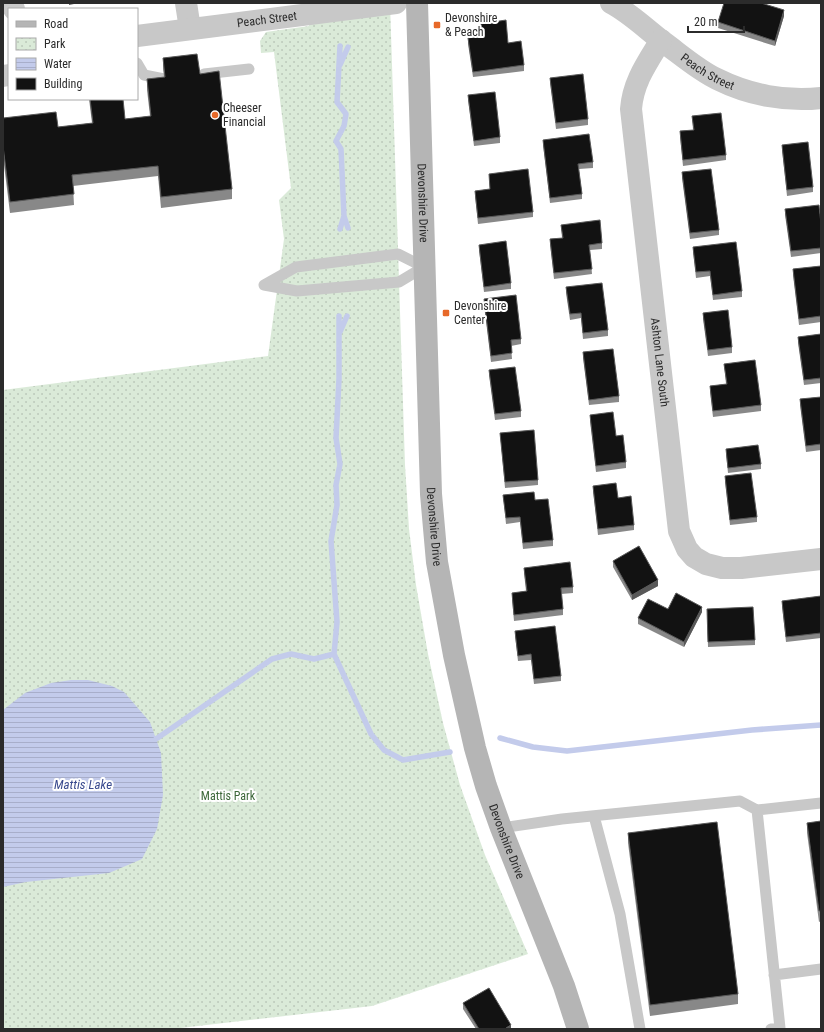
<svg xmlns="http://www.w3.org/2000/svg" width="824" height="1032" font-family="'Roboto Condensed',sans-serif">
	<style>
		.park { fill: url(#park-dots) }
		.water { fill: url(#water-rules) }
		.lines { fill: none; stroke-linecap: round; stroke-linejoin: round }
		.stream { stroke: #c3cbeb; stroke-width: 5.5 }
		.lane { stroke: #c8c8c8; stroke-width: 11 }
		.street { stroke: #c8c8c8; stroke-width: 22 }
		.secondary { stroke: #b5b5b5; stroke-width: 22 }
		.wall { fill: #888 }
		.shaded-wall { fill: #595959 }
		.building { fill: #121212; stroke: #595959 }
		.poi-dot { fill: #e76929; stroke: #fff; stroke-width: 1.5 }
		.labels { text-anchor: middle; stroke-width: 4; stroke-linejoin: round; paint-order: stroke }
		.poi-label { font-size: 12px; fill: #2b2b2b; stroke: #fff; text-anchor: start }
		.street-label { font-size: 12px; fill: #2b2b2b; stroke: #fff }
		.park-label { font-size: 12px; fill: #3c6739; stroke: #fff }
		.water-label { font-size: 13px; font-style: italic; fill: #394a8e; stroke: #fff }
	</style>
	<defs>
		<pattern id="park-dots" width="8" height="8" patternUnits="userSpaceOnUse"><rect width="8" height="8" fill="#daead8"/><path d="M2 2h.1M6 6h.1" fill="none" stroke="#bbc9ba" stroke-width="1.8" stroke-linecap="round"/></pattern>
		<pattern id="water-rules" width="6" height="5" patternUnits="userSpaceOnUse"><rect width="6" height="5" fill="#c3cbeb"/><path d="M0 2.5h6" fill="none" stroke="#a8aeca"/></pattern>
	</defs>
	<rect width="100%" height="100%" fill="#fff"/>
	<!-- park -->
	<path class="park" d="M306,3h84l15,462 4,64 7,56 12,69 15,69 17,62 25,70 43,99 -156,52 -200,23h-169v-639l265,-34 16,-117 -5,-39 12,-12 -17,-136 -13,1 -1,-12 6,-9 43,-6z"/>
	<!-- water -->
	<path class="water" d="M71,680h17l24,6 12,6 26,30 11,31 2,42 -6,34 -15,30 -33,14 -83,9 -23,5v-177l22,-17 26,-10z"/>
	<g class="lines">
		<!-- stream -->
		<path class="stream" d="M340,46l-3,56 9,12 -2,12 -8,15 5,8 3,67 -4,13
			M340,65l8,-18
			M344,216l4,12
			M339,316v63l-3,59 4,26 -4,21 1,20 -6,36 6,81 -3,32 37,80 13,16 19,10 47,-8
			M340,332l7,-16
			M500,738l33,9 34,4 185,-21 69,-5
			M156,739l116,-80 19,-5 23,5 20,-5"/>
		<!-- lane -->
		<path class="lane" d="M137,63l7,12 20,4
			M204,74l45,-5
			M264,285l32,-18 102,-13 26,13
			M264,285l33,6 102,-9 25,-15
			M757,810l64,-7
			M594,816l26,98 20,115
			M501,828l61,-9 178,-18 17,9 23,218 -9,1
			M774,975l47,-6"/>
		<!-- street -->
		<g class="street">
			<path d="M11,3l3,6"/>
			<path d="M186,3l4,26"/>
			<path id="s1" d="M611,3c19,10 34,25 51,38 18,13 36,29 55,38 32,16 69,23 104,19"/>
			<path id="s2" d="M137,36l259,-33"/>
			<path id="s3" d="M661,40c-14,23 -28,42 -30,69l48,422 8,18 7,8 12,7 16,4h19l80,-9"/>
			<path d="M3,76l6,-1"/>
		</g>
		<!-- secondary -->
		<path class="secondary" id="s4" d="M417,3l14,491 6,68 17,93 21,93 11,38 15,42 63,158 14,43"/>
	</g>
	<!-- wall -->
	<path class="wall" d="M784,16l-9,30 -57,-18v-6z
		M480,24l28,19 16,22v6l-51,6 -5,-33v-6l13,-2z
		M163,58l37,16 32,115v10l-71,9 -3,-32 -85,10 1,19 -64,8 -7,-56v-39l55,9 34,-4 -3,-24h34l2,20 25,-3 -3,-26v-11l17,-2 -1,-8z
		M550,78l38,41v6l-32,4 -6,-46z
		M468,95l32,42v6l-26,3 -6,-46z
		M692,116l34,39v5l-43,6 -3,-29v-6l13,-1z
		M543,140l50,22v6l-14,1 3,25v5l-32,4 -7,-58z
		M782,145l31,42v5l-26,4 -5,-46z
		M682,172l37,58v5l-29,4 -8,-61z
		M489,174l44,38v5l-55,7 -3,-28v-5l15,-2z
		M785,209l36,15v29l-30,4 -6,-42z
		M561,225l41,18v6l-12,1 2,24 -38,5 -4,-35v-5l12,-1z
		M479,245l32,38v6l-27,3 -5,-42z
		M693,247l49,44v6l-29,3 -3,-24 -14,2 -3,-26z
		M821,266v56l-22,3 -6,-50v-6z
		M566,287l42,43v6l-25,3 -2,-21 -11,2 -4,-27z
		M484,299l37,40v5l-10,2 1,13 -21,3 -7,-57z
		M703,313l29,34v6l-24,3 -5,-37z
		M821,334v49l-17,2 -6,-42v-6z
		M583,352l36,44v6l-30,3 -6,-47z
		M724,364l37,41v6l-48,6 -3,-25v-6l16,-2z
		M489,370l32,41v6l-26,3 -6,-45z
		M821,397v53l-15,2 -6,-47v-6z
		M590,415l26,21 10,26v6l-30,4 -6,-51z
		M500,433l38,47v5l-33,3z
		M726,449l35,15v5l-33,4 -2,-19z
		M725,476l32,41v5l-27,3 -5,-43z
		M593,486l25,12 16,27v5l-36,5 -5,-44z
		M503,495l32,5 18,40v6l-30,3 -3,-27 -14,2z
		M613,561l45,25 -26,14 -19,-33z
		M524,568l49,19v6l-12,1 2,15v6l-49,6 -2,-22v-6l14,-2 -2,-18z
		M821,596v42l-35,4 -4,-36v-5z
		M668,609l34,3 -18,35 -46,-23v-6z
		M707,614l48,26v5l-47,2z
		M515,631l46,45v5l-27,3 -3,-24 -13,1 -3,-25z
		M821,821v100l-2,1 -12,-89v-10z
		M628,833l110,161v10l-88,12 -22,-173z
		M463,1003l48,26h-35l-13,-20z"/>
	<!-- shaded-wall -->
	<path class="shaded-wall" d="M69,3h10l-10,2z
		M784,10v6l-9,30v-5z
		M658,580v6l-26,14v-5z
		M702,607v5l-18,35v-5z
		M511,1025v4h-5v-1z"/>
	<!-- building -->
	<path class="building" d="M724,3h37l23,7 -9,31 -57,-19z
		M506,20l2,23 13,-2 3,24 -51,7 -5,-34 14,-2 -2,-12z
		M197,54l3,20 19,-3 13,118 -71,8 -3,-31 -86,9 2,19 -64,8 -7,-56v-28l53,-6 2,15 35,-4 -3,-24h33l2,20 26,-3 -4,-37 18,-2 -2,-19z
		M583,74l5,45 -32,4 -6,-45z
		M495,92l5,45 -26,4 -6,-46z
		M721,113l5,42 -43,5 -3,-29 14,-1 -2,-14z
		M589,134l4,28 -15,2 4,30 -32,4 -7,-58z
		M808,142l5,45 -26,3 -5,-45z
		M528,169l5,43 -55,6 -3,-27 15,-2 -1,-15z
		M711,169l8,61 -29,3 -8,-61z
		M819,205l2,19v24l-30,3 -6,-42z
		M600,220l2,23 -13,2 3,24 -38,4 -4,-34 13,-1 -2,-13z
		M506,241l5,42 -27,4 -5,-42z
		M736,242l6,49 -29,4 -3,-24 -14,1 -3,-25z
		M821,266v50l-22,3 -6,-50z
		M602,283l6,47 -25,3 -2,-20 -11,1 -4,-27z
		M516,295l5,44 -10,1 1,13 -21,3 -7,-57z
		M728,310l4,37 -24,3 -5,-37z
		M821,334v44l-17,2 -6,-43z
		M613,349l6,47 -30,4 -6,-48z
		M755,360l6,45 -48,6 -3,-25 17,-2 -3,-20z
		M515,367l6,44 -26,3 -6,-44z
		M821,397v47l-15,2 -6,-47z
		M613,412l3,24 7,-1 3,27 -30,4 -6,-51z
		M534,430l4,50 -33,2 -5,-49z
		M758,445l3,19 -33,4 -2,-19z
		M751,473l6,44 -27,3 -5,-44z
		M616,483l2,15 13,-2 3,29 -36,4 -5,-43z
		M534,492l1,8 13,-1 5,41 -30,3 -3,-26 -14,1 -3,-23z
		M639,546l19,34 -26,15 -19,-34z
		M570,562l3,25 -12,1 2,21 -49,6 -2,-22 15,-2 -3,-23z
		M676,593l26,14 -18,35 -46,-24 10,-19 20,10z
		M821,596v37l-35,4 -4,-36z
		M753,607l2,33 -47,2 -1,-33z
		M555,626l6,50 -27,3 -3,-25 -13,2 -3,-25z
		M821,821v90h-2l-12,-88z
		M717,822l21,172 -88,11 -22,-172z
		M489,988l22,37 -5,3 1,1h-28l-16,-26z"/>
	<!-- markers -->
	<g class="poi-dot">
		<rect x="433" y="21" width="8" height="8" rx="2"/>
		<circle cx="215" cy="115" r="4"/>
		<rect x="442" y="309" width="8" height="8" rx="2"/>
	</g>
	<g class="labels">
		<!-- poi labels -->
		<g class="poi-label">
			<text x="445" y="22">Devonshire<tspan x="445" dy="14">&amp; Peach</tspan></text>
			<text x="223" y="112">Cheeser<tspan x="223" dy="14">Financial</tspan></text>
			<text x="454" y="310">Devonshire<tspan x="454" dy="14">Center</tspan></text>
		</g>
		<!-- street labels -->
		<g class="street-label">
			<text dy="4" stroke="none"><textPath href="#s2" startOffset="131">Peach Street</textPath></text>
			<text dy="4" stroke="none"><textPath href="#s1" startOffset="119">Peach Street</textPath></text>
			<text dy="4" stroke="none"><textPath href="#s4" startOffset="200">Devonshire Drive</textPath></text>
			<text dy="4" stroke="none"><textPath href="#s3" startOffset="331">Ashton Lane South</textPath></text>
			<text dy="4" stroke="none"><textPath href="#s4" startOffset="524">Devonshire Drive</textPath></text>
			<text dy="4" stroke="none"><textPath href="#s4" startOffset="848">Devonshire Drive</textPath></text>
		</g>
		<!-- park labels -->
		<g class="park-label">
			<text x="228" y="800">Mattis Park</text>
		</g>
		<!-- water labels -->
		<g class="water-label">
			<text x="83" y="789">Mattis Lake</text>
		</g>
	</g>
	<!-- border -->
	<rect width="824" height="1032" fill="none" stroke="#2b2b2b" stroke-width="8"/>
	<!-- legend -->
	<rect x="8" y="8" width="130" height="92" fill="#ffffff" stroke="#aaaaaa"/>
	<rect x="16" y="21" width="20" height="6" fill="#b5b5b5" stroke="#aaaaaa"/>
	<text x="44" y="28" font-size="12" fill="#2b2b2b">Road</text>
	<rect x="16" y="38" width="20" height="12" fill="url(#park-dots)" stroke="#aaaaaa"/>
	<text x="44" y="48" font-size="12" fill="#2b2b2b">Park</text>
	<rect x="16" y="58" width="20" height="12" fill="url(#water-rules)" stroke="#aaaaaa"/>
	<text x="44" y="68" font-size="12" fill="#2b2b2b">Water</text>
	<rect x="16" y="78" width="20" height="12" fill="#121212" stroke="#aaaaaa"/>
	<text x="44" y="88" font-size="12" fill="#2b2b2b">Building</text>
	<!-- scale -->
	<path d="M688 26v6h56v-6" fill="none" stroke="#2b2b2b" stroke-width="2"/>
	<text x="694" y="26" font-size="12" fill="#2b2b2b" stroke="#ffffff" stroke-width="3" paint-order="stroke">20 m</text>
</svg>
